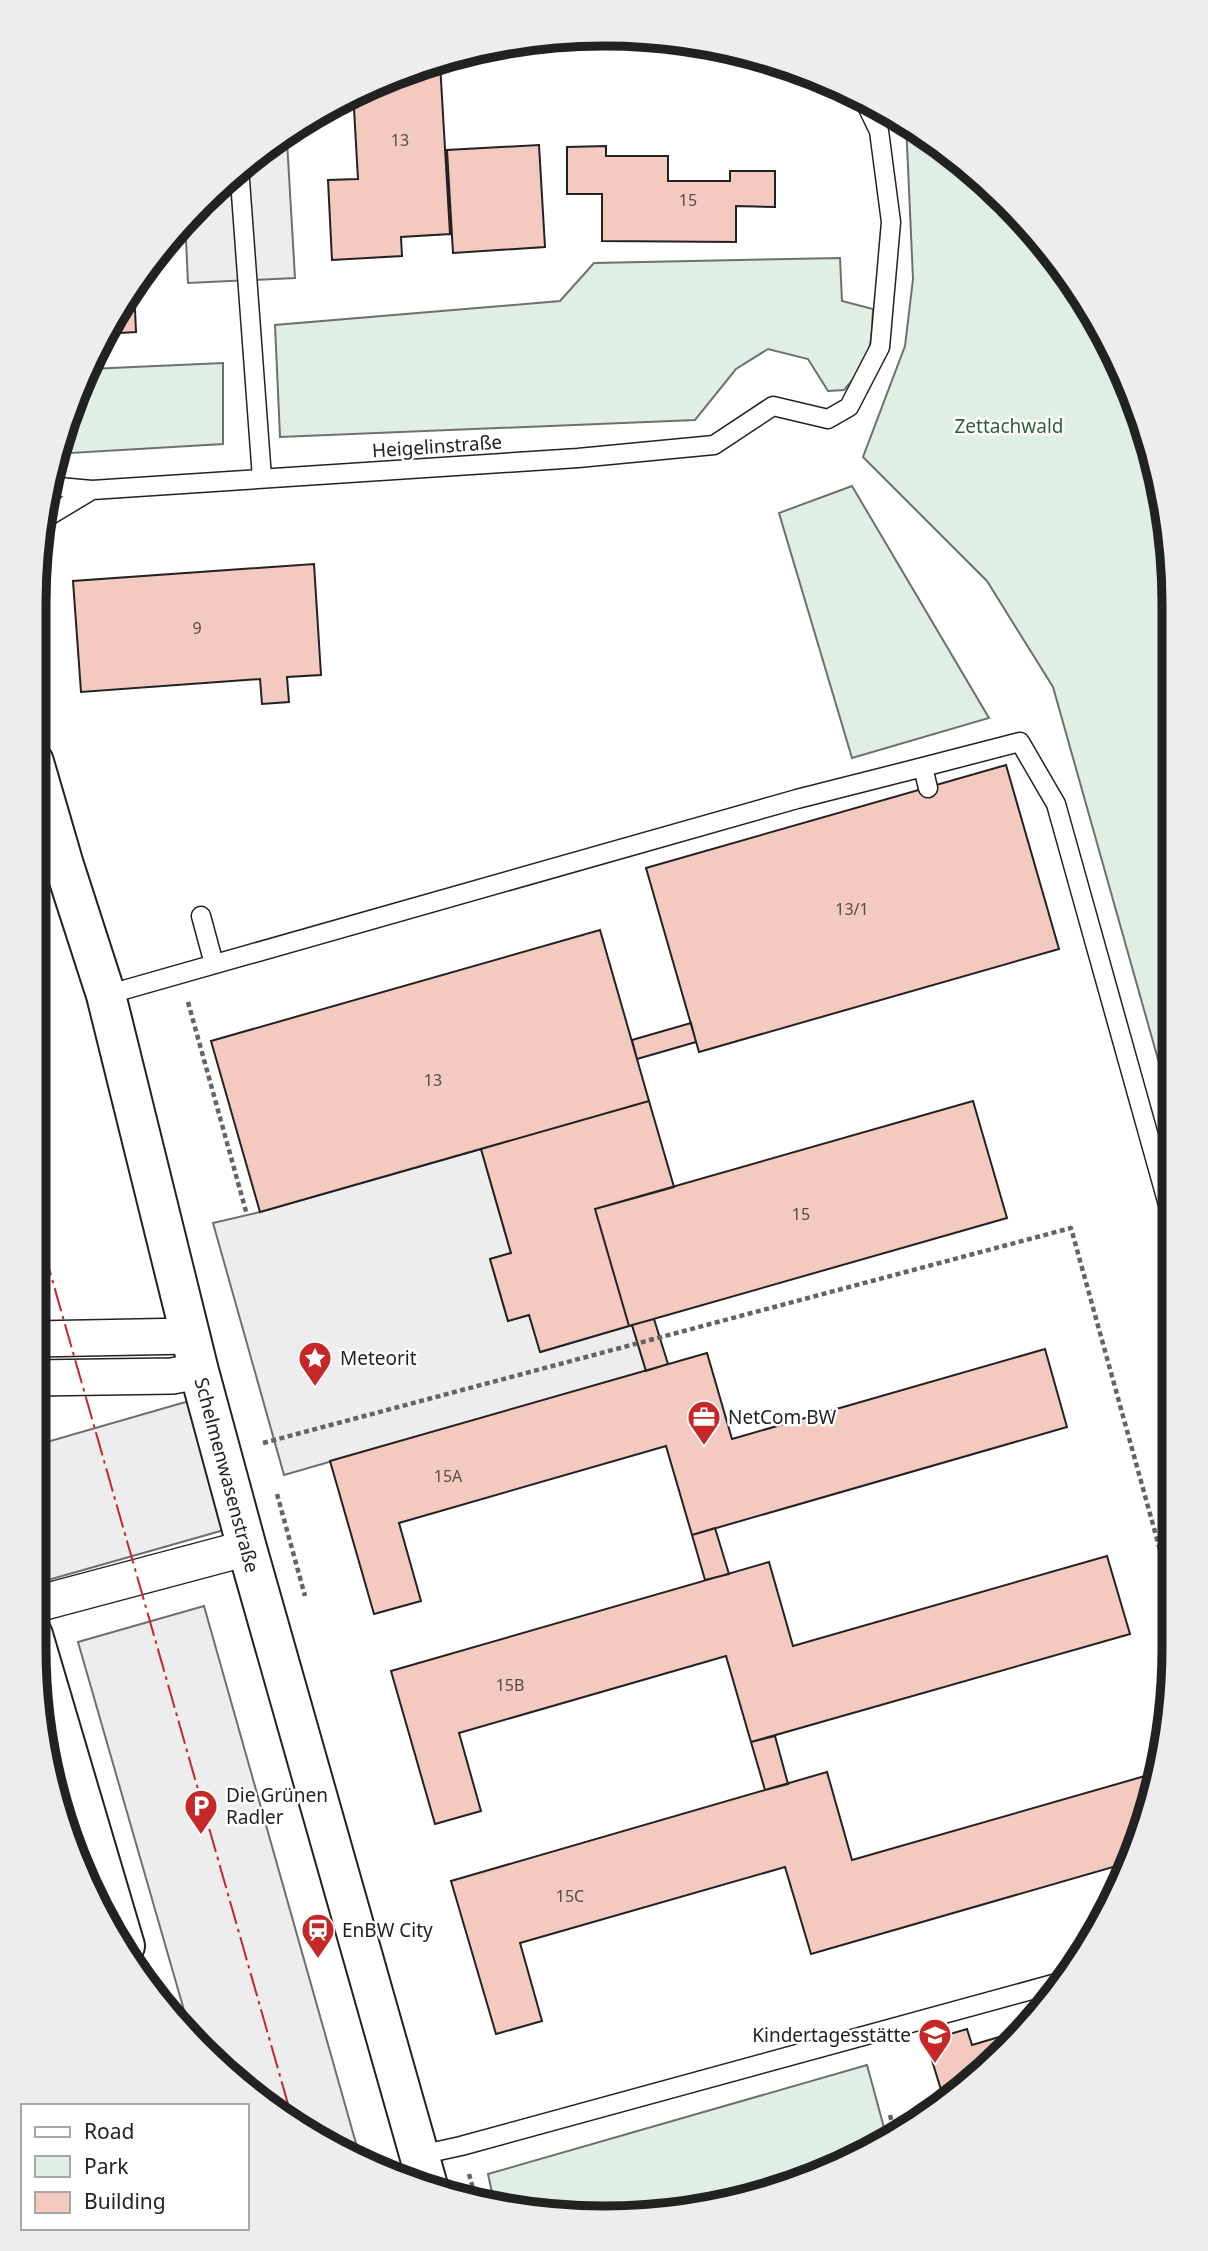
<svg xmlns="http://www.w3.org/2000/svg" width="1208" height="2251" font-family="'Noto Sans',sans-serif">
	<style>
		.green { fill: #e0efe3; stroke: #6f6f6f; stroke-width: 2 }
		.parking { fill: #ededed; stroke: #6f6f6f; stroke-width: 2 }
		.building { fill: #f3c9c0; stroke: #222; stroke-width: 2 }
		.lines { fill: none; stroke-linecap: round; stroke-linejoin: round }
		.lane-casing { stroke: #222; stroke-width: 21 }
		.street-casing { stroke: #222; stroke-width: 38 }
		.secondary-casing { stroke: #222; stroke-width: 42 }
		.path { stroke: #646464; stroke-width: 4.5; stroke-dasharray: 5 3.5; stroke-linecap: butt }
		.lane { stroke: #fff; stroke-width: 18 }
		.street { stroke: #fff; stroke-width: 35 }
		.secondary { stroke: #fff; stroke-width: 38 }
		.power { stroke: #c62828; stroke-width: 2; stroke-dasharray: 24 5 3.5 5; stroke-linecap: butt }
		.labels { text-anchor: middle; stroke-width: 5; stroke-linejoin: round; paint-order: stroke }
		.number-label { font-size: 16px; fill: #564c4a }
		.park-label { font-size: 19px; fill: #2f5e38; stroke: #fff }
		.street-label { font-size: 19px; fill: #222; stroke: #fff }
		.poi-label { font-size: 19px; fill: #222; stroke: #fff; text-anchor: start }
		.rim { fill: none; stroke: #222; stroke-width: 9 }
	</style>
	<rect width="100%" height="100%" fill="#fff"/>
	<!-- green -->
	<path class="green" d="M906,122l75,53 98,112 65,133 26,110 2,579 -119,-422 -66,-106 -124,-124 42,-111 8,-67z
		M840,258l2,43 31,8c-2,40 -1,49 -29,81l-16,1 -20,-32 -40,-10 -32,20 -41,51 -415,17 -5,-112 285,-24 34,-38z
		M223,363v81l-169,10 35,-85z
		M852,486l137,232 -137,40 -73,-245z
		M867,2065l19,70 -63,39 -181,42 -148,-14 -6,-28z"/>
	<!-- parking -->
	<path class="parking" d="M287,141l8,137 -107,5 -3,-64 71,-68 16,-9z
		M481,1149l30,104 -21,6 18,62 21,-6 12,37 91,-27 14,46 -362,104 -71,-252 47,-11z
		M189,1401l35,129 -183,52 -8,-26v-110z
		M204,1606l155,548 -72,-32 -97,-91 -112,-389z"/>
	<!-- building -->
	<path class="building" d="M448,56v6l-8,1 10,171 -49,3 1,19 -70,4 -4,-80 30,-1 -5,-88z
		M539,145l6,102 -92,6 -6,-103z
		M606,146v10h62v25h62v-10h45v36l-39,-1v36l-134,-1v-47h-35v-47z
		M134,285l2,47 -33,2 7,-15z
		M314,564l7,111 -34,2 2,25 -27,2 -2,-25 -179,13 -8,-111z
		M1006,765l53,184 -360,103 -53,-184z
		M600,930l49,171 -389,111 -49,-171z
		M691,1023l5,19 -59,17 -5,-19z
		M649,1101l25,86 -79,22 34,117 -89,26 -11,-37 -21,6 -18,-62 21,-6 -30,-104z
		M973,1101l34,117 -378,108 -34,-117z
		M654,1319l14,45 -22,7 -14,-46z
		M1045,1349l22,78 -375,108 -26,-89 -267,77 22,78 -47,13 -44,-153 377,-108 25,86z
		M715,1528l14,46 -24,6 -13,-45z
		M1107,1556l23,78 -379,108 -25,-86 -267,77 22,78 -46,13 -44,-153 378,-109 24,84z
		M775,1736l13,48 -23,6 -14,-48z
		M827,1772l25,88 307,-88 -4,23 -28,68 -316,91 -26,-87 -265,76 22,78 -46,13 -45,-153z
		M967,2029l5,16 44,-13 -35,44 -44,27 -2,-8 7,-2 -16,-52z"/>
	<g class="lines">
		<defs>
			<path id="lane" d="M239,167l23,311
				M48,486l44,4 486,-32 136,-13 59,-39 55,13 21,-12 31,-60 11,-125 -12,-91 -15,-31 -13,-8
				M42,520l50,-30
				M923,767l97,-25 36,62 116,415
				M34,871l30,-6
				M201,916l13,48
				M106,995l691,-196 126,-32 5,21
				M420,2155l41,-9 596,-163"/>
			<path id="street" d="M34,1339l156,-3
				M34,1378l138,-2 27,-5
				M33,1605l214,-57"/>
			<path id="secondary" d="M34,762l30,103 42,130 93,376 48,177 181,638
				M33,1635l92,311"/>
		</defs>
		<!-- lane casing -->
		<use href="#lane" class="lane-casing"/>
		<!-- street casing -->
		<use href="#street" class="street-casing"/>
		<!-- secondary casing -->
		<use href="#secondary" class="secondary-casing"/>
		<!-- path -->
		<path class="path" d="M34,692l9,31
			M188,1002l59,213
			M263,1443l808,-215 102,369
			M277,1494l28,102
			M890,2115l4,15
			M469,2174l7,26"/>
		<!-- lane -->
		<use href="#lane" class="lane"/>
		<!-- street -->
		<use href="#street" class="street"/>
		<!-- secondary -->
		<use href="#secondary" class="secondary"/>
		<!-- power -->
		<path class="power" d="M34,1216l260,909"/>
	</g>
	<!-- icons -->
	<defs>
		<symbol id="sight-pin" viewBox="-11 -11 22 30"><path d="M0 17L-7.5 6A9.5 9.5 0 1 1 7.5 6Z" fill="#c62828" stroke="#fff"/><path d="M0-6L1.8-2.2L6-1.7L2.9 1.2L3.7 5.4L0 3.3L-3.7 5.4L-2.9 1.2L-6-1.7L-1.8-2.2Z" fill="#fff"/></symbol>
		<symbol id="office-pin" viewBox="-11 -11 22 30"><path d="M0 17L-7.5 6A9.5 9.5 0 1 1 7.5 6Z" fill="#c62828" stroke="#fff"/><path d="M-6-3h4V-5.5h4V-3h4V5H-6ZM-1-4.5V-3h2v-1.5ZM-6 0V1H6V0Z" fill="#fff"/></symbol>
		<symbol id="parking-pin" viewBox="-11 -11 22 30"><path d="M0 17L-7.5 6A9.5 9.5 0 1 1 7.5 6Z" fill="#c62828" stroke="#fff"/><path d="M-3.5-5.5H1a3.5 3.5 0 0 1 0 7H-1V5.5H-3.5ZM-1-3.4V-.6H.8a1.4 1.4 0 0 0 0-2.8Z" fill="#fff"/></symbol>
		<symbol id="station-pin" viewBox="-11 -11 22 30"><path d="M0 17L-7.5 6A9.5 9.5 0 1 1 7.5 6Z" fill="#c62828" stroke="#fff"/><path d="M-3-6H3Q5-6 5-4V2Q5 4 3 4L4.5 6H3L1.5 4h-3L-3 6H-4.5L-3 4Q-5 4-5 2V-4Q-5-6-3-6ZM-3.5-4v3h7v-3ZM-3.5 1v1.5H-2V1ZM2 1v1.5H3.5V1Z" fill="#fff"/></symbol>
		<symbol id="school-pin" viewBox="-11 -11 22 30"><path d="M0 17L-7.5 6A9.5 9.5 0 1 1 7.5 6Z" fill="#c62828" stroke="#fff"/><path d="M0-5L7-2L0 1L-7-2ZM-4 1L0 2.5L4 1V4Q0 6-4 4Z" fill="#fff"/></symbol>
	</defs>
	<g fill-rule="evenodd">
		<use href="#sight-pin" x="296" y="1339" width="38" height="52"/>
		<use href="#office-pin" x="685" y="1398" width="38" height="52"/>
		<use href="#parking-pin" x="182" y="1787" width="38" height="52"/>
		<use href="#station-pin" x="299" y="1911" width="38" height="52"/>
		<use href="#school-pin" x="916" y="2016" width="38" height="52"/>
	</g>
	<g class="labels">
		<!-- number labels -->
		<g class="number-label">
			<text x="400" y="146">13</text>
			<text x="688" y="206">15</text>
			<text x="197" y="634">9</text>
			<text x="852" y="915">13/1</text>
			<text x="433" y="1086">13</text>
			<text x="801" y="1220">15</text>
			<text x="448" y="1482">15A</text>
			<text x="510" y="1691">15B</text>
			<text x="570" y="1902">15C</text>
		</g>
		<!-- park labels -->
		<g class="park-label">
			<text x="1009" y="433">Zettachwald</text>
		</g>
		<!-- street labels -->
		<g class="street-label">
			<text transform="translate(437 446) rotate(-4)" y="7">Heigelinstraße</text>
			<text transform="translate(227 1475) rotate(75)" y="7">Schelmenwasenstraße</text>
		</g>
		<!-- poi labels -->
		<g class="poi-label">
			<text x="340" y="1365">Meteorit</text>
			<text x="728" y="1424">NetCom BW</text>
			<text x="226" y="1802">Die Grünen<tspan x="226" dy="22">Radler</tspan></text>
			<text x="342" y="1937">EnBW City</text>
			<text x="911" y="2042" text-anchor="end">Kindertagesstätte</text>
		</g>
	</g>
	<!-- crop -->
	<path d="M0 0H1208V2251H0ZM604 46H604A558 558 0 0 1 1162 604V1648A558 558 0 0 1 604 2206H604A558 558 0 0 1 46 1648V604A558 558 0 0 1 604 46Z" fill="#ededed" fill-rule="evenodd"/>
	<path class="rim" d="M604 46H604A558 558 0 0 1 1162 604V1648A558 558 0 0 1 604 2206H604A558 558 0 0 1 46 1648V604A558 558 0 0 1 604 46Z"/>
	<!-- legend -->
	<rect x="21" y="2104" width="228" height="126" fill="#ffffff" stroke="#a7a7a7" stroke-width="2"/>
	<rect x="35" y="2127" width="35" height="10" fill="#ffffff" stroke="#a7a7a7" stroke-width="2"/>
	<text x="84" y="2139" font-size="21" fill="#222222">Road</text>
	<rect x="35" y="2156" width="35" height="21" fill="#e0efe3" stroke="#a7a7a7" stroke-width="2"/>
	<text x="84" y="2174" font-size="21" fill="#222222">Park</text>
	<rect x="35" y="2192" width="35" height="21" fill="#f3c9c0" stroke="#a7a7a7" stroke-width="2"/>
	<text x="84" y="2209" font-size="21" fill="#222222">Building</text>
</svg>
